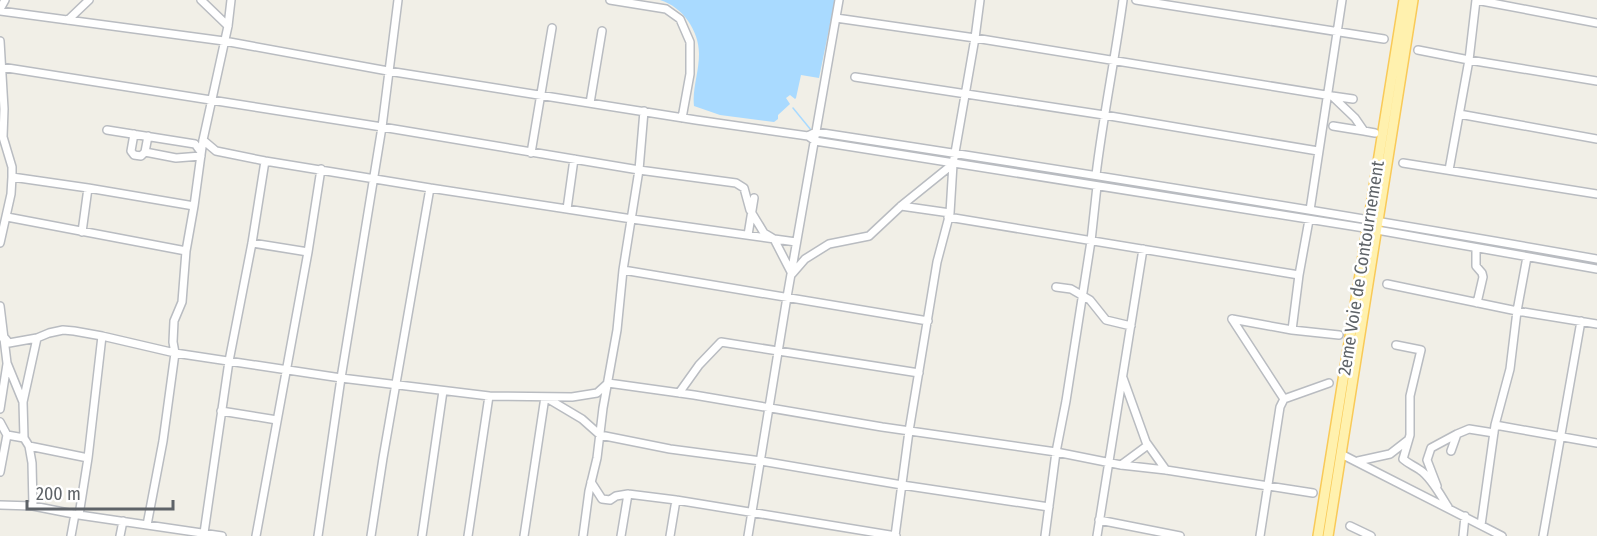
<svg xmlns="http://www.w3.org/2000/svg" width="1597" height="536" font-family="'Fira Sans Condensed',sans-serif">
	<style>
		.water { fill: #a9daff }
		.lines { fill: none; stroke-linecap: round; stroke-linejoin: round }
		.stream { stroke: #a9daff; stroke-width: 1.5 }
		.minor-casing { stroke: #b9bcc1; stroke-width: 10 }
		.major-casing { stroke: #f9ca58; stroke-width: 12 }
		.minor { stroke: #fff; stroke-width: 7 }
		.major { stroke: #fff1ae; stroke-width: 9 }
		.labels { text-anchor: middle; stroke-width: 5; stroke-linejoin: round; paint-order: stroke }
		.street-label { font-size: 18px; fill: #5e6368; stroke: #fff }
	</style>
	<rect width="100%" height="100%" fill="#f1efe7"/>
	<!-- water -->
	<path class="water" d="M660,0h175l-16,78 -18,-3 -5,23 -1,1 -5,-4 -4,3 4,6 -12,11v4l-4,3 -54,-7 -26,-9c-2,-17 5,-34 5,-52 0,-23 -16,-47 -39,-54z"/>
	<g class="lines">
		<!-- stream -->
		<path class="stream" d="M793,108l18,22
			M822,138l130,21
			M957,159l398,63
			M1390,228l207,37"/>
		<defs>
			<path id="minor" d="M201,0l27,26
				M610,0l56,9 14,10 10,23v32l-8,44
				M1136,0l248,39
				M1476,0l121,23
				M0,9l5,-9
				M0,11l224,30 164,30 308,49 112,16
				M836,18l139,20 357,58 23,22 9,13 11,2
				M68,20l21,-20
				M0,41l4,68 -1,28 9,30v10l-1,17 -11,49
				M1418,50l51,10 128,21
				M1,67l381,60 257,43 97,13 8,5 6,22 14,23 10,6 17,33
				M855,77l249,38 214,36
				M1332,96l21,3
				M590,103l12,-72
				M1459,114l138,25
				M1333,126l31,5
				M107,130l88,14 6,8
				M134,134l-3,17 3,4 7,1 4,-4 3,-16
				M203,140l13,11 49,10 165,27 202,31 164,23
				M145,152l31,6 25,-2
				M531,153l21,-125
				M1403,163l194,31
				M1449,170l20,-110 7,-60
				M1096,175c7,-58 19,-116 27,-175
				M12,177l76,11 106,18
				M901,206l49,7
				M567,209l7,-50
				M1310,210l32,-210
				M7,217l179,34
				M948,217l351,58
				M82,232l6,-44
				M748,235l6,-37
				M252,243l56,9
				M1476,248v18l6,7 1,4 -6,26
				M1597,259c-260,-46 -520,-87 -781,-127l-8,4 7,5 562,89 220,39
				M623,270l305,51
				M792,274l13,-15 24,-15 40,-8 32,-30 52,-42
				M1387,284l130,27 80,13
				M1056,287l15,2 19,11 16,20 25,6
				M0,306l7,57 16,39
				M1232,319l60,11 47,5
				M1232,319l52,80
				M1292,330l7,-55 10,-55
				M0,337h4l5,6 28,-5 12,-5 14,-3 11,1 28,5 73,17 166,25 148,18 83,1 25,-4 11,-10 86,12 188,32 174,25 65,13 45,5 147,23
				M1396,345l25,5 -11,46v39l-7,24c7,6 10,6 17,11 11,7 21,26 28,37
				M1123,378l23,64 20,28
				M679,393l20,-28 22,-23 198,31
				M0,409l7,-45
				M221,411l56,9
				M0,422l7,13
				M1495,425l102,18
				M29,446l59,12
				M1451,451l6,-17 12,-5 25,4
				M1341,454l161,82
				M1358,461l32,-7 18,-14
				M1121,465l27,-20
				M0,472l7,-37 17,3
				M591,482l11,17 8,1 6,-4 12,-2 48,6 220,36
				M1437,486l-10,-26 4,-12 26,-14
				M0,505l33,1 46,9 143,21
				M33,506l-1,-43 -3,-17 -5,-8 -1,-36 14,-64
				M79,515l9,-57 14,-122
				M1099,520l81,16
				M147,525l16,-84 12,-88 -2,-11 1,-21 8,-19 4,-51 8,-45 9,-66 25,-114 3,-26
				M1481,525l14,-100 15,-56 7,-58 10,-54
				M1350,526l21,10
				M204,533l25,-172 23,-118 13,-82
				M71,536l4,-22
				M120,536l3,-15
				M256,536l52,-284 13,-83
				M318,536l23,-158 41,-251 16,-127
				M371,536l12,-78 47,-270
				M422,536l21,-145
				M468,536l21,-140
				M524,536l21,-139 37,22 18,16 70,14 91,12 141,24 147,22
				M583,536l6,-45 8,-33 6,-50 14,-78 6,-60 16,-100 5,-59
				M621,536l7,-42
				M670,536l6,-36
				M748,536l39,-239 52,-297
				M895,536l14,-105 28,-169 13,-49 3,-49 22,-126 5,-38
				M1045,536l11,-84 10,-51 25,-160 6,-55
				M1097,536l46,-287
				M1260,536l20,-129 4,-8 45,-16
				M1463,536l2,-20
				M1543,536l38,-215"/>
			<path id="major" d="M1318,536l86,-536
				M1328,536l85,-536"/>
		</defs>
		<!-- minor casing -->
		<use href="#minor" class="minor-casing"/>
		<!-- major casing -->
		<use href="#major" class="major-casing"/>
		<!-- minor -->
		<use href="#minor" class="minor"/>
		<!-- major -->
		<use href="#major" class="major"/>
	</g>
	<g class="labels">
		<!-- street labels -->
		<g class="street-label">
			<text transform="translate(1361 268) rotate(-81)" y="6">2eme Voie de Contournement</text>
		</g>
	</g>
	<!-- scale -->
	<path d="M27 500v9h146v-9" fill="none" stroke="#5e6368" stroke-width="3"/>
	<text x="36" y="500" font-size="18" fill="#5e6368" stroke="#ffffff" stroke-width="4.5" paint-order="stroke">200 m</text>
</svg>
